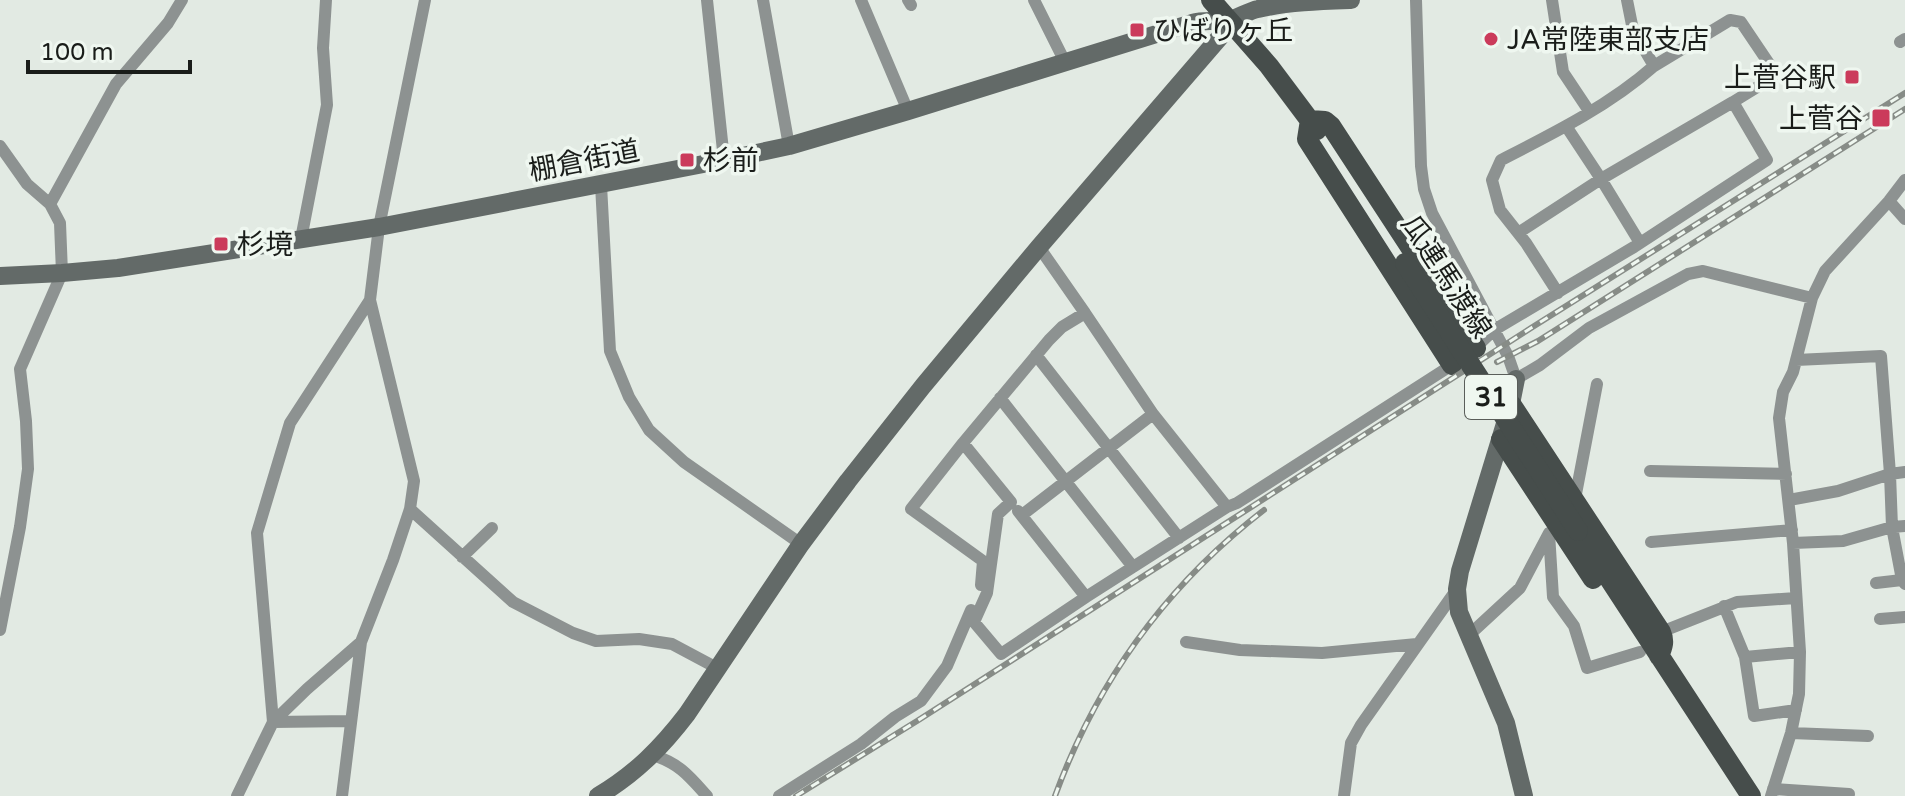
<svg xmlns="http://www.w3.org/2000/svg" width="1905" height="796" font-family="'Varela Round','Noto Sans JP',sans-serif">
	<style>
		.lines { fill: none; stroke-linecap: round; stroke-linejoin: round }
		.street { stroke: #8d9291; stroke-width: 12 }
		.secondary { stroke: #636a68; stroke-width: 18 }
		.primary { stroke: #464d4b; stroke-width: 20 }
		.rail-casing { stroke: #878c87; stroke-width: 6 }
		.rail { stroke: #eff7f0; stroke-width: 3; stroke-dasharray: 9; stroke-linecap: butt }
		.primary-bridge { stroke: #464d4b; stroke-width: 20 }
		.poi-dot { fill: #cb3b5b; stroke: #eff7f0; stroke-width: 3 }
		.labels { text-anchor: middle; stroke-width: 7; stroke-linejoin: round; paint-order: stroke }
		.shield { fill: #eff7f0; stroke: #5a5e5a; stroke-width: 2 }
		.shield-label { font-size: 26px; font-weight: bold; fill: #1a1d1a }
		.poi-label { font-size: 28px; fill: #1a1d1a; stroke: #eff7f0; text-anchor: start }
		.street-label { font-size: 28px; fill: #1a1d1a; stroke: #eff7f0 }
	</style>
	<rect width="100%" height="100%" fill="#e2eae3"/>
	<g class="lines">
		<!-- street -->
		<path class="street" d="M707,0l17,160
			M763,0l26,146
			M861,0l47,111
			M908,0l3,5
			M1034,0l31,62
			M1416,0l5,166 3,23 8,24 76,143 8,23 24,-14 49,-37 99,-54 15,-3 109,27
			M1552,0l11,72 26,39
			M1900,42l5,-3
			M1566,126l35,53 132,-77
			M0,146l27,38 23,20 10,19 2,50 -42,96 6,52 2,48 -8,58 -20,103
			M601,185l9,166 19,46 20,33 35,32 117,82
			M1889,201l16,18
			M50,204l66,-120 52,-61 14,-23
			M1518,233l83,-54 39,64
			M301,239l26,-134 -4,-57 3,-48
			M1039,247l46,66
			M1558,293l-32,-50 -26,-33 -8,-30 9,-20c53,-27 109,-55 153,-94
			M1085,313l68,101 74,93 -141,90 -85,57 -27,-32 13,-29 11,-79 13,-12 -48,-59 86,-103 13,-13z
			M1473,350l21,-20 140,-83 133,-87 -34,-58 39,-24 2,-7 -33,-49 -11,-2 -76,46 -21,-36 -6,-30
			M1036,355l143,183
			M1000,398l133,169
			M963,443l-52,66 72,52 -2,24
			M1650,471l136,3
			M1575,499l22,-115
			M1789,500l49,-9 52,-17 15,-2
			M1227,507l10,-4 218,-140
			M410,509l103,93 60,31 23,8 43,-2 33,5 45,24
			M1018,511l68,86
			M1022,515l131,-101
			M1905,526l-13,1 10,53 3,4
			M1651,542l141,-12
			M1793,543l50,-2 49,-14 -2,-53 -9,-118 -85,4
			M462,557l30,-29
			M1876,583l26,-3
			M1724,606l21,51
			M1880,619l25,-2
			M1661,632l76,-30 59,-4
			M1468,636l52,-48 29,-55 4,64 21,29 13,42 53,-16
			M1186,642l54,8 82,3 95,-9
			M1796,710l-42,6 -9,-59 55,-5
			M351,721l-78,1 -16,-189 33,-110 80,-123
			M1791,733l77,3
			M653,755c27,9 36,21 54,41
			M1773,789l76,5
			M237,796l36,-74 34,-33 54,-47
			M342,796l19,-154 32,-82 17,-51 4,-28 -44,-181 9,-73 46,-227
			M779,796l82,-52 34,-27 26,-16 26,-35 24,-56
			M1344,796l7,-53 10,-18 96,-136
			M1771,796l20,-63 8,-39 1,-42 -7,-109 -14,-125 4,-26 10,-20 19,-74 13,-27 64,-70 16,-21"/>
		<!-- secondary -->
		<path class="secondary" d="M0,276l62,-3 56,-5 261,-41 345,-67 65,-14 119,-35 284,-88c15,-4 26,0 37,-3 10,-2 19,-9 29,-11 30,-7 63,-8 93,-9
			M1516,379l-5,25 -51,167 -3,18 2,23 47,111 18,73
			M598,796c37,-22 63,-48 89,-82l114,-170 47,-63 75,-95 116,-139 181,-210 10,-17"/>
		<!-- primary -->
		<path class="primary" d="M1211,0l58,66 48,64
			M1452,365l-145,-226 3,-19 15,1 6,5 145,222
			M1511,404l150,228c4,9 2,15 -2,24
			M1501,439l92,140
			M1578,531l173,265"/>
		<defs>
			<path id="rail" d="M1497,362l41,-21 367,-232
				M796,796l121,-75 614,-393 374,-235
				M1055,796c42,-115 112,-211 209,-286"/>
		</defs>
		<!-- rail casing -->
		<use href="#rail" class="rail-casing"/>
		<!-- rail -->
		<use href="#rail" class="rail"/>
		<!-- primary-bridge -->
		<path class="primary-bridge" d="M1405,263l173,268"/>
	</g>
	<!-- markers -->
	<g class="poi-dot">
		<rect x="1129" y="22" width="16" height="16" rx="4"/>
		<circle cx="1491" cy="39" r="8"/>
		<rect x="1844" y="69" width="16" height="16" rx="4"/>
		<rect x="1871" y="108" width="20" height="20" rx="4"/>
		<rect x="679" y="152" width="16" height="16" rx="4"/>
		<rect x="213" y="236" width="16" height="16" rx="4"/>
	</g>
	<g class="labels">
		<!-- shield labels -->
		<rect class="shield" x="1465" y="375" width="52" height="44" rx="6"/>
		<g class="shield-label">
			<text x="1491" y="406">31</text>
		</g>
		<!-- poi labels -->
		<g class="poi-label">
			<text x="1153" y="40">ひばりヶ丘</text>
			<text x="1507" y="49">JA常陸東部支店</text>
			<text x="1836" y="87" text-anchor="end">上菅谷駅</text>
			<text x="1863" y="128" text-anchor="end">上菅谷</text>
			<text x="703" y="170">杉前</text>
			<text x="237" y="254">杉境</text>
		</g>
		<!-- street labels -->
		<g class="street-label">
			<text transform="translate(584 160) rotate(-11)" y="10">棚倉街道</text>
			<text transform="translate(1447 276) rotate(57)" y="10">瓜連馬渡線</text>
		</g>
	</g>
	<!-- scale -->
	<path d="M28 60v12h162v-12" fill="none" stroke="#1a1d1a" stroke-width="4"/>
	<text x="40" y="60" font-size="24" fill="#1a1d1a" stroke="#eff7f0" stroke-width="6" paint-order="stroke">100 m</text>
</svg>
